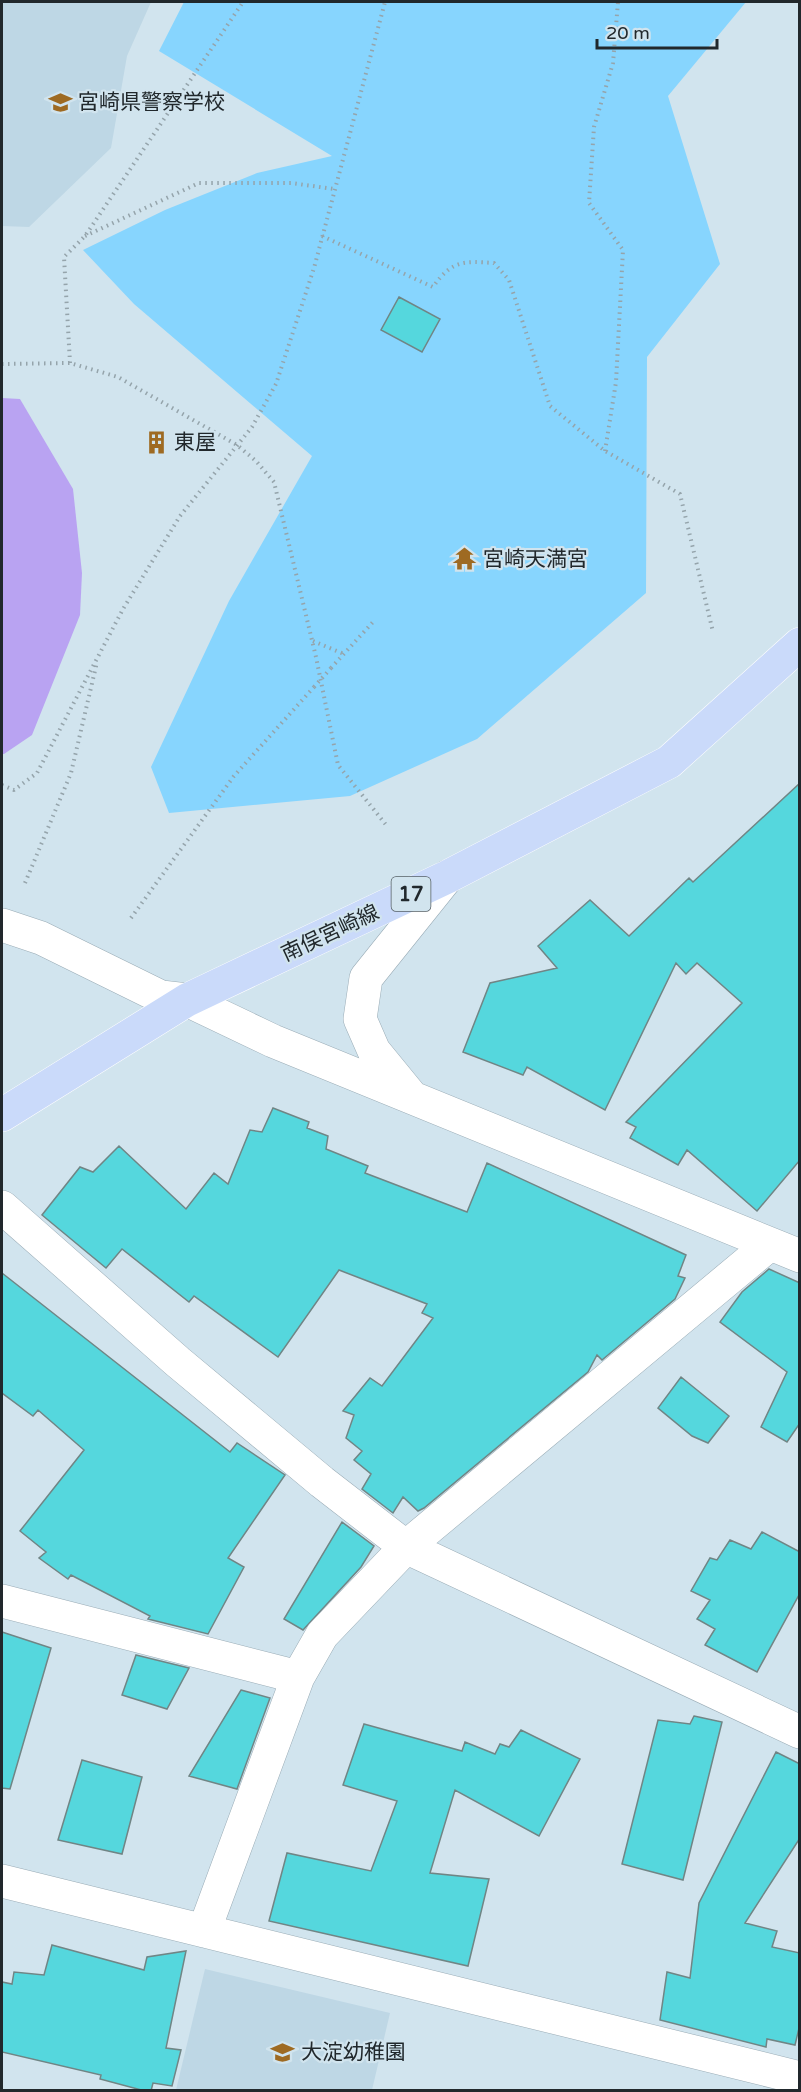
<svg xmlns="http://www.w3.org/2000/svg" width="801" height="2092" font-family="'Varela Round','Noto Sans JP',sans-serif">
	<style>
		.built { fill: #bed7e5 }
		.green { fill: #87d5fe }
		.water { fill: #b9a3f2 }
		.building { fill: #55d7dd; stroke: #708585; stroke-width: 1.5 }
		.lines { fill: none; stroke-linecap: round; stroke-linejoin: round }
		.minor-casing { stroke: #9aacb6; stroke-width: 34 }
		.major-casing { stroke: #fff; stroke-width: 34 }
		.path { stroke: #95a4ab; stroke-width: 4; stroke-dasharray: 1.5 4.5; stroke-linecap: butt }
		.minor { stroke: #fff; stroke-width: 33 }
		.major { stroke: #cadafa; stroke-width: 33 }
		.path-bridge { stroke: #95a4ab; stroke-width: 4; stroke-dasharray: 1.5 4.5; stroke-linecap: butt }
		.labels { text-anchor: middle; stroke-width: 4.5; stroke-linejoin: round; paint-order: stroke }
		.shield { fill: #d1e4ee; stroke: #566066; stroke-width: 1.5 }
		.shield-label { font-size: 20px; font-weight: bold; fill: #21282c }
		.poi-label { font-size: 21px; fill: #21282c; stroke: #d1e4ee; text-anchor: start }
		.street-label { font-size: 21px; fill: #21282c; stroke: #d1e4ee }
	</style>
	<rect width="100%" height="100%" fill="#d1e4ee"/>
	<!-- built -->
	<path class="built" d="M2,2h149l-24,54 -16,92 -82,79 -27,-1z
		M205,1969l185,44 -18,77h-196z"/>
	<!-- green -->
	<path class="green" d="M184,2h562l-78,94 52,168 -73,93 -1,236 -169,146 -127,57 -181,17 -18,-46 78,-166 83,-145 -178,-152 -51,-54 82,-40 92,-37 75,-17 -173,-105z"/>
	<!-- water -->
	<path class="water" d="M2,398l18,1 53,90 9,84 -2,42 -48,120 -28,19h-2z"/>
	<!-- building -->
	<path class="building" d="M399,297l41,22 -18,33 -41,-22z
		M800,783v377l-43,51 -70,-61 -9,15 -48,-27 6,-11 -10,-5 116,-119 -45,-40 -11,11 -10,-11 -71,147 -78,-43 -4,8 -60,-23 27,-69 67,-15 -19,-22 52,-46 39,36 60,-58 4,4z
		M273,1108l36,14 -2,6 21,8 -2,13 42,17 -3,7 102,39 20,-49 199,92 -8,21 7,2 -10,21 -73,61 -5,-5 -9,17 -164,136 -6,3 -15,-14 -10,16 -31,-24 9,-15 -17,-14 8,-9 -16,-13 8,-23 -11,-4 27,-33 12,8 51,-68 -11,-5 5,-9 -88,-34 -61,87 -84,-61 -5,6 -67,-53 -16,19 -64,-53 38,-48 13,5 26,-26 67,63 28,-36 14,11 22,-54 12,2z
		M769,1269l31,14v140l-13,19 -26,-15 26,-55 -67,-50 22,-30z
		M2,1273l228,179 7,-9 48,32 -57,83 16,9 -36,67 -60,-15 2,-3 -79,-41 -3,4 -29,-21 7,-6 -26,-21 64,-81 -46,-40 -5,6 -31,-23z
		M681,1377l48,39 -21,27 -16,-7 -34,-28z
		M342,1522l32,24 -13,21 -58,63 -19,-11z
		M762,1532l38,20v41l-43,79 -52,-27 10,-16 -18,-10 13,-19 -19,-9 19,-33 7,2 13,-20 21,9z
		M2,1632l49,16 -41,141 -8,-1z
		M136,1655l53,13 -22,41 -45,-14z
		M241,1690l29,8 -33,91 -48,-13z
		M694,1716l28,6 -39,158 -61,-16 36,-144 32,4z
		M364,1724l98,27 3,-9 30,12 5,-10 9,3 12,-17 59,29 -41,77 -84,-46 -25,83 59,6 -21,87 -199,-45 18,-68 84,18 26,-70 -54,-16z
		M776,1752l24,12v74l-55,85 32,8 -5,16 28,6v71l-5,21 -28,-6 -1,8 -106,-27 7,-48 23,6 9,-75z
		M82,1760l60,17 -20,77 -64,-14z
		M52,1945l92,25 3,-13 39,-6 -20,97 15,2 -9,36 -19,-3 -2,8h-6l-45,-12 1,-4 -99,-23v-70l10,2 2,-12 30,3z"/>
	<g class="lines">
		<defs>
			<path id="minor" d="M2,925l39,13 120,59 26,3 86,41 527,215
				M410,1095l-36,-44 -14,-32 6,-41 81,-101
				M2,1207l176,155 144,120 84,65 394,185
				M2,1601l296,76
				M2,1881l798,197
				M204,1931l94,-254 24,-42 84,-88 364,-303"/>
			<path id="major" d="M2,1115l185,-115 260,-123 222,-115 131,-118"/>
		</defs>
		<!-- minor casing -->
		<use href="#minor" class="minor-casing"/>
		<!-- major casing -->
		<use href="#major" class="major-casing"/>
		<!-- path -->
		<path class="path" d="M85,236l114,-53h92l43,6
			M322,236l111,51c19,-27 30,-26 61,-24l15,17 41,126 55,45 75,43 33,138
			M70,363l-6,-106 21,-21 158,-234
			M2,364l68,-1 48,14 119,68 19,16 18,21 42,175 22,108 49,61
			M605,451l11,-69 7,-132 -34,-47 5,-76 19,-64 5,-61
			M313,641l31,13
			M331,668l42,-46
			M2,785l12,5 23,-17 86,-164 57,-93 72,-89 24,-43 38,-116 71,-266
			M25,883l46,-110 26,-111
			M131,918l103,-142 80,-89"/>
		<!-- minor -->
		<use href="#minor" class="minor"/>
		<!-- major -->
		<use href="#major" class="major"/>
		<!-- path-bridge -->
		<path class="path-bridge" d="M314,687l17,-19"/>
	</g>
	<!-- icons -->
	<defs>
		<symbol id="school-bare" viewBox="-9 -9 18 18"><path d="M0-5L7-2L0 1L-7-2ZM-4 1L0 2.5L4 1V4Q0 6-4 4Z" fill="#9e6a22" stroke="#d1e4ee" stroke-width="2.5" paint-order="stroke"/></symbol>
		<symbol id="building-bare" viewBox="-9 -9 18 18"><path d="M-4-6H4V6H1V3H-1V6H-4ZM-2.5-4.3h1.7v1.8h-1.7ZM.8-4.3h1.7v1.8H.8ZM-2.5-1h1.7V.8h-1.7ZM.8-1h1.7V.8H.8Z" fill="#9e6a22" stroke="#d1e4ee" stroke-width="2.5" paint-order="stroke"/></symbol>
		<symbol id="temple-bare" viewBox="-9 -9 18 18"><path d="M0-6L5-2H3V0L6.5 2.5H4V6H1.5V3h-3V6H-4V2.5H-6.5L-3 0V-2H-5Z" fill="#9e6a22" stroke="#d1e4ee" stroke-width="2.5" paint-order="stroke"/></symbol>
	</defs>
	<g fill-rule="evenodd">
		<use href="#school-bare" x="44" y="86" width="33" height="33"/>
		<use href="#building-bare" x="140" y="426" width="33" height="33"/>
		<use href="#temple-bare" x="448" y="542" width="33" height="33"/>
		<use href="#school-bare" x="266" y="2036" width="33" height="33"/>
	</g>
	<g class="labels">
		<!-- shield labels -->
		<rect class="shield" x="391.5" y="877" width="39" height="34" rx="4.5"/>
		<g class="shield-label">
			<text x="411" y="901">17</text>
		</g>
		<!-- poi labels -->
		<g class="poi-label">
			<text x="78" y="109">宮崎県警察学校</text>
			<text x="174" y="449">東屋</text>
			<text x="483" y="566">宮崎天満宮</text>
			<text x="301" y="2059">大淀幼稚園</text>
		</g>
		<!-- street labels -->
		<g class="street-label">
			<text transform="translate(330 933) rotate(-25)" y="7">南俣宮崎線</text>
		</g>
	</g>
	<!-- border -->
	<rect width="801" height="2092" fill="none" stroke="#21282c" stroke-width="6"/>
	<!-- scale -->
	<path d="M597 39v9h120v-9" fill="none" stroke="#21282c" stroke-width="3"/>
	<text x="606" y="39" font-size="18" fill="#21282c" stroke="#d1e4ee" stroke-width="4.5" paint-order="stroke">20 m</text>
</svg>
